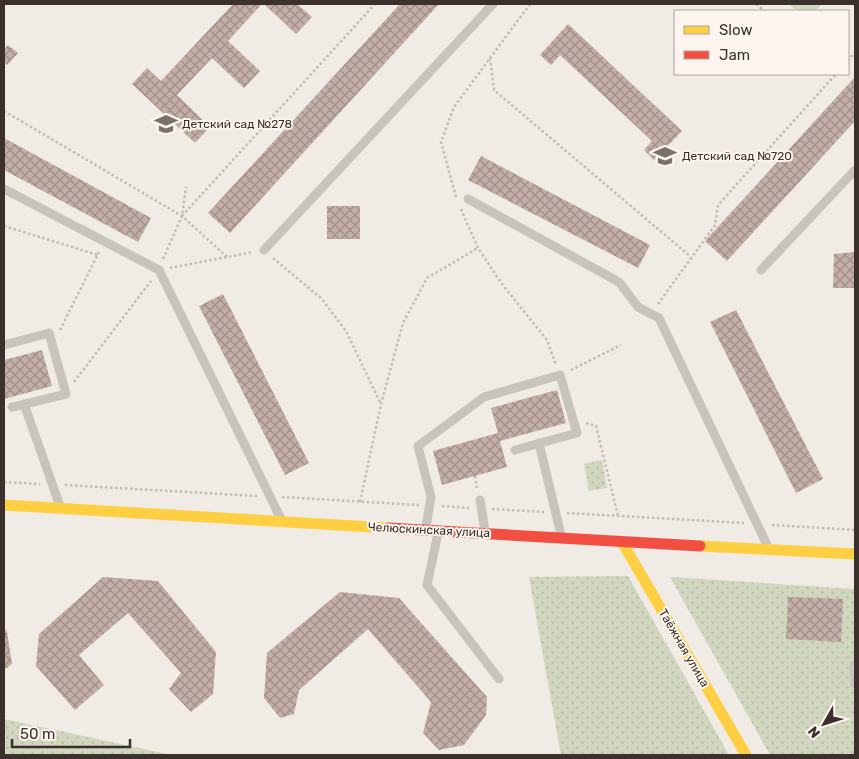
<svg xmlns="http://www.w3.org/2000/svg" width="859" height="759" font-family="Rubik,sans-serif">
	<style>
		.green { fill: #d1d6bf }
		.park { fill: url(#park-dots) }
		.building { fill: url(#building-cross-hatch) }
		.lines { fill: none; stroke-linecap: round; stroke-linejoin: round }
		.path { stroke: #c2bbb6; stroke-width: 2.5; stroke-dasharray: 2.5 2.5; stroke-linecap: butt }
		.lane { stroke: #c9c3be; stroke-width: 9 }
		.slow { stroke: #ffcf43; stroke-width: 11 }
		.jam { stroke: #f24e42; stroke-width: 11 }
		.labels { text-anchor: middle; stroke-width: 4; stroke-linejoin: round; paint-order: stroke }
		.poi-label { font-size: 12px; fill: #3b302b; stroke: #fbf5ee; text-anchor: start }
		.street-label { font-size: 12px; fill: #3b302b; stroke: #fbf5ee }
	</style>
	<defs>
		<pattern id="park-dots" width="8" height="8" patternUnits="userSpaceOnUse" patternTransform="scale(1.25)"><rect width="8" height="8" fill="#d1d6bf"/><path d="M2 2h.1M6 6h.1" fill="none" stroke="#b4b8a4" stroke-width="1.8" stroke-linecap="round"/></pattern>
		<pattern id="building-cross-hatch" width="8" height="8" patternUnits="userSpaceOnUse" patternTransform="scale(1.25)"><rect width="8" height="8" fill="#c3afa7"/><path d="M0 0l8 8M0 8l8-8" fill="none" stroke="#a08f88"/></pattern>
	</defs>
	<rect width="100%" height="100%" fill="#f0ebe5"/>
	<!-- green -->
	<path class="green" d="M789,4h33l-7,7h-18z"/>
	<!-- park -->
	<path class="park" d="M602,460l5,28 -18,3 -5,-27z
		M628,576l101,179h-168l-32,-178z
		M670,577l185,12v166h-85z
		M4,719l168,36h-168z"/>
	<!-- building -->
	<path class="building" d="M233,4h29l-34,37 32,30 -16,17 -32,-30 -35,37 33,32 -15,16 -63,-59 15,-16 14,13z
		M264,4h33l15,13 -16,17z
		M400,4h39l-209,229 -22,-20z
		M568,24l114,107 -28,29 -10,-10 8,-9 -92,-86 -9,10 -11,-10z
		M8,45l10,8 -11,12 -3,-3v-13z
		M855,77v44l-128,140 -22,-20z
		M4,138l147,80 -13,24 -134,-72z
		M481,156l169,89 -12,23 -170,-88z
		M327,206h33v33h-33z
		M855,252v36h-22l1,-34z
		M223,294l86,169 -24,12 -86,-169z
		M736,310l87,169 -27,14 -86,-171z
		M42,350l10,36 -48,13v-39z
		M557,390l9,33 -66,18 7,26 -65,18 -9,-34 65,-18 -7,-25z
		M103,577l55,4 58,71 -3,42 -22,18 -22,-23 12,-16 -53,-60 -49,42 25,30 -29,25 -39,-44 3,-32z
		M340,592l59,6 88,99 -1,18 -22,30 -25,5 -16,-17 8,-31 -63,-73 -69,61 -5,24 -14,4 -16,-20 3,-45z
		M788,597l55,2 -2,43 -55,-3z
		M4,628l3,4 5,32 -8,6z"/>
	<g class="lines">
		<!-- path -->
		<path class="path" d="M756,4l8,7
			M490,58l4,32 197,167
			M848,61l7,-9
			M4,111l178,105 45,41
			M456,197l-15,-55 13,-35 76,-103
			M461,209l17,39 24,36 45,56 9,25
			M182,216l193,-212
			M4,226l94,29
			M273,258l49,41 24,32 35,73
			M163,259l19,-43 4,-29
			M170,268l83,-16
			M658,304l57,-79 3,-20 118,-131
			M60,330l39,-78
			M571,370l50,-25
			M74,382l77,-101
			M586,423l10,3 22,90
			M475,476l2,12
			M4,482l36,2
			M65,485l192,11
			M282,497l137,8
			M360,502l21,-98 22,-81 24,-45 51,-30
			M442,506l27,2
			M492,509l52,3
			M567,513l177,10
			M772,525l83,5"/>
		<!-- lane -->
		<path class="lane" d="M4,189l155,81 122,249
			M468,199l151,83 19,25 21,11 109,229
			M264,250l229,-246
			M761,270l94,-100
			M4,345l45,-12 17,61 -54,13
			M24,404l36,102
			M539,443l22,92
			M480,500l5,31
			M426,527l5,-30 -13,-51 66,-49 76,-22 17,58 -62,17
			M438,533l-11,52 72,94
			M854,665l1,19"/>
		<!-- slow -->
		<path class="slow" d="M4,505l384,23
			M622,542l124,213
			M700,546l155,8"/>
		<!-- jam -->
		<path class="jam" d="M388,528l312,18"/>
	</g>
	<!-- icons -->
	<defs>
		<symbol id="school-bare" viewBox="-9 -9 18 18"><path d="M0-5L7-2L0 1L-7-2ZM-4 1L0 2.5L4 1V4Q0 6-4 4Z" fill="#7a716c" stroke="#fbf5ee" stroke-width="2.5" paint-order="stroke"/></symbol>
	</defs>
	<g fill-rule="evenodd">
		<use href="#school-bare" x="150" y="108" width="32" height="32"/>
		<use href="#school-bare" x="649" y="140" width="32" height="32"/>
	</g>
	<g class="labels">
		<!-- poi labels -->
		<g class="poi-label">
			<text x="182" y="128">Детский сад №278</text>
			<text x="682" y="160">Детский сад №720</text>
		</g>
		<!-- street labels -->
		<g class="street-label">
			<text transform="translate(429 530) rotate(3)" y="4">Челюскинская улица</text>
			<text transform="translate(684 648) rotate(60)" y="4">Таёжная улица</text>
		</g>
	</g>
	<!-- border -->
	<rect width="859" height="759" fill="none" stroke="#3b302b" stroke-width="10"/>
	<!-- legend -->
	<rect x="674" y="10" width="175" height="65" fill="#fbf5ee" stroke="#aea6a0"/>
	<rect x="684" y="26" width="25" height="8" fill="#ffcf43" stroke="#aea6a0"/>
	<text x="719" y="35" font-size="15" fill="#3b302b">Slow</text>
	<rect x="684" y="51" width="25" height="8" fill="#f24e42" stroke="#aea6a0"/>
	<text x="719" y="60" font-size="15" fill="#3b302b">Jam</text>
	<!-- north arrow -->
	<g transform="translate(824 724) rotate(231)" stroke="#fbf5ee" stroke-width="4" paint-order="stroke">
	<path d="M0-4L9 19L0 12L-9 19Z" fill="#3b302b"/>
	<text y="-8" font-size="14" font-weight="bold" text-anchor="middle" fill="#3b302b">N</text>
	</g>
	<!-- scale -->
	<path d="M12 739v8h118v-8" fill="none" stroke="#3b302b" stroke-width="2.5"/>
	<text x="20" y="739" font-size="15" fill="#3b302b" stroke="#fbf5ee" stroke-width="4" paint-order="stroke">50 m</text>
</svg>
